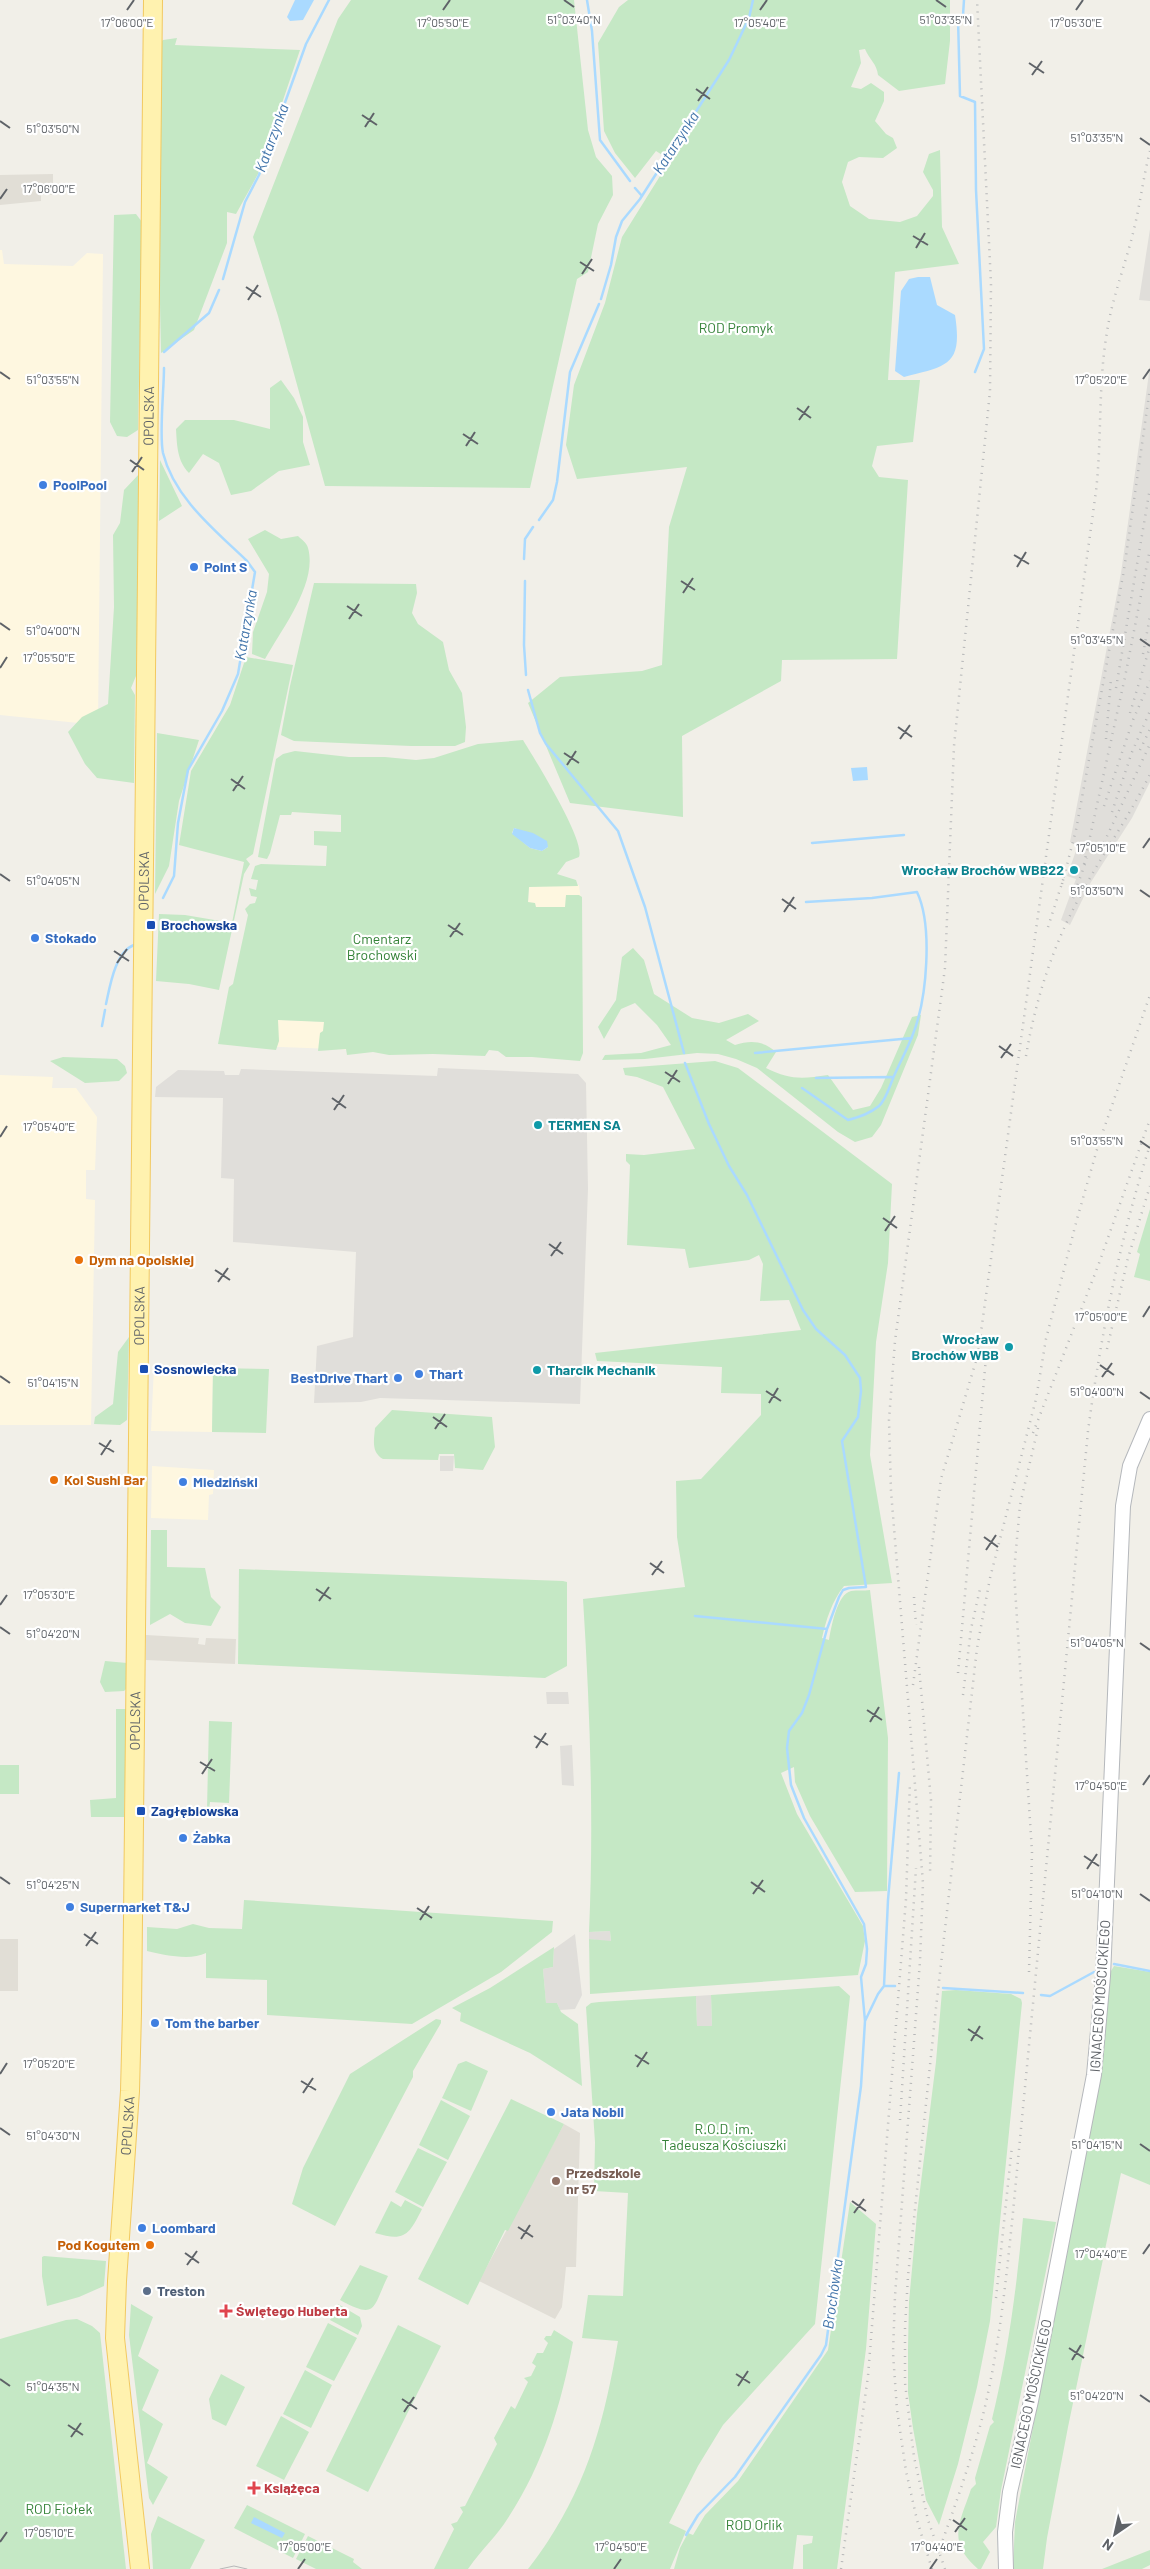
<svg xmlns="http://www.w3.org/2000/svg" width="1150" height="2569" font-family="Barlow,sans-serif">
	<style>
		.commercial { fill: #fef7e0 }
		.industrial { fill: #e0deda }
		.education { fill: #e1ded6 }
		.green { fill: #c5e8c5; fill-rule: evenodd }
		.water { fill: #aadaff }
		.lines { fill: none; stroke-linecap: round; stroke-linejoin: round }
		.stream { stroke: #aadaff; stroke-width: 2.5 }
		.tertiary-casing { stroke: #b5b8bc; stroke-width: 16 }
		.primary-casing { stroke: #f2c960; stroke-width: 20 }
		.tertiary { stroke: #fff; stroke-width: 14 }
		.primary { stroke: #fff2af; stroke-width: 18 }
		.tram { stroke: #b6b7b8; stroke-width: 1 }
		.rail { stroke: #b6b7b8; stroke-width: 2.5; stroke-dasharray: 1 6; stroke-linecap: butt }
		.ticks { fill: none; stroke: #5f6368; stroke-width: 2 }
		.shop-dot { fill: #3f7fe0; stroke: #fff; stroke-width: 2 }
		.culture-dot { fill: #0f9aa8; stroke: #fff; stroke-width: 2 }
		.transit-dot { fill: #1a4fb4; stroke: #fff; stroke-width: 2 }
		.food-dot { fill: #e8710a; stroke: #fff; stroke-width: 2 }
		.education-dot { fill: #8d6e63; stroke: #fff; stroke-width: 2 }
		.service-dot { fill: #5c6f8a; stroke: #fff; stroke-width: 2 }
		.health-dot { fill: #e0444e; stroke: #fff; stroke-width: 2 }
		.labels { text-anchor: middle; stroke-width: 4.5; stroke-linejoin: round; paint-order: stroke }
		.park-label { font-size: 14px; fill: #348238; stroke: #fff }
		.street-label { font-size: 14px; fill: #5f6368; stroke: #fff }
		.shop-label { font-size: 14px; font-weight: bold; fill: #366cbe; stroke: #fff; text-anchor: start }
		.culture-label { font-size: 14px; font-weight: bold; fill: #0d838f; stroke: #fff; text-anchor: end }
		.transit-label { font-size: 14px; font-weight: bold; fill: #164399; stroke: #fff; text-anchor: start }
		.food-label { font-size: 14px; font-weight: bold; fill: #c56008; stroke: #fff; text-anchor: start }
		.education-label { font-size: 14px; font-weight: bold; fill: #785e54; stroke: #fff; text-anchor: start }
		.service-label { font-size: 14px; font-weight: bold; fill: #4e5e75; stroke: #fff; text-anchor: start }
		.health-label { font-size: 14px; font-weight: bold; fill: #be3a42; stroke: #fff; text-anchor: start }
		.water-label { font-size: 15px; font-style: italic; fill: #4174aa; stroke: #fff }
		.ticks-label { font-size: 12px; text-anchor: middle; fill: #5f6368; stroke: #fff; stroke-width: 4.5; stroke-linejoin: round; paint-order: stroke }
	</style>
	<rect width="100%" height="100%" fill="#f1efe8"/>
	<!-- commercial -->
	<path class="commercial" d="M0,250h2l2,14 69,2 14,-13 16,1 -5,471 -98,-10z
		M529,884l50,1 3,23 -54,-1z
		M228,1018l213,8 -1,27 -214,-8 -3,-5z
		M0,1075l53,2 -1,11h24l21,29 -2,53h-9v29l9,1 -4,225h-91z
		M154,1366l59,2 -1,64 -61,-1z
		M152,1466l62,4 -1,24 -4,1 -1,25 -57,-2z"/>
	<!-- industrial -->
	<path class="industrial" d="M1150,229v72l-11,-1z
		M1150,366v416l-18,36 -41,64 -21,43 -9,-5 15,-41 -9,-3 11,-31 -8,-3 51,-269z
		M438,1068l140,6 8,9 2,106 -8,215 -200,-6 -19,4 -47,1 3,-57 36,-9 3,-85 -123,-10 1,-63 -13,-1 2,-80 -68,-1 1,-10 22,-17 46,1 1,4h14l2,-6 196,7z
		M440,1456h14l-1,15h-13z
		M546,1692h22l1,12h-22z
		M572,1745l2,41 -12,-1 -2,-39z
		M610,1931l1,11 -22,-3v-7z
		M575,1934l7,61 -7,14 -15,1 -3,-7 -11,1 -3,-35 10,-2 1,-18z
		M711,1995l1,31h-15l-1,-30z"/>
	<!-- education -->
	<path class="education" d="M53,174v21l-12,-1v7l-41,4v-30z
		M146,1635l53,3 -1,6 7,1 1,-7 30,1 -1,25 -89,-4z
		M0,1939h18v52h-18z
		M564,2124l16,9 -4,134h-10l-4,40 -7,12 -76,-38z"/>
	<!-- green -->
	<path class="green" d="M351,0h223l14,130 8,27 16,19 1,19 -15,29 -10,48 -11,7 -47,209 -205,-2 -47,-170 -25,-79 85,-218z
		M628,0h322v41l-5,43 -46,7 -21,-16c-1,-11 -9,-16 -13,-26l-6,1 2,13 -10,24 10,2 10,-6 13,9v9l-9,20 11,13 7,4 4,10 -14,10 -24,-1 -11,5 -6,20 8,24 19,13 31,3 17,-6 16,-20v-6l-10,-18 6,-18 11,-4 2,77 17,37 -64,8 -7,108h32l-7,62 -36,4 -5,20 7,11 29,3 -11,179 -115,1 -1,21 -99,55 1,81 -113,-14 -42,-100 32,-26 82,-6 20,-6 7,-138 18,-60 -110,12 -11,-34 8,-60 31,-82 17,-66 48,-77 -14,-9 -21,27 -20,-25 -11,-22 -6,-88 21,-36z
		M177,38l-2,7 125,5 -42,124 -22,40 -9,-2v31l-33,87 -33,23 -3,-149 1,-160 4,-4z
		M136,214l6,8 -4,208 -11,7 -10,-1 -7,-14 4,-207z
		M281,380l13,18 9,19v25l7,23 -31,6 -28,20 -20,4 -12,-32 -16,-9 -14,19c-12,-12 -12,-28 -13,-44l9,-9h49l36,9v-41z
		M160,460l22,46 -23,15z
		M141,472l-5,204 -5,12 4,7 -1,88 -37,-5 -12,-14 -17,-32 14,-15 26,-13 6,-97 -1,-72 7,-12 4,-33z
		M265,530l16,9 17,-3c3,3 9,7 10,12 10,35 -27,82 -43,111l-13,-5 1,-22 14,-40 2,-18 -21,-35z
		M314,583l102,1 1,9 -5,20 6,11 25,18 6,28 13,23 4,34 -1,15 -10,4h-44l-117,-5 -13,-6 9,-49z
		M246,657l47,8 -40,189 -7,5 4,5 -6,10 -25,116 -30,-6 -33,-3 3,-67 26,1 47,8 12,-61 -65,-17 12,-74 39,-66z
		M157,733l42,7 -20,61 -10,65 -14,28z
		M523,740c11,18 63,101 56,117l-13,5 -9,12 19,6 2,6 -49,1 -1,15 7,1 1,4h29l1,-12h13l3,2 1,156 -3,8 -48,-4h-26l-8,-6 -9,-1 -4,6 -52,-2 -44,1 -16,-3 -26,3 -1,-6 -28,2 2,-18 3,-2 1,-9 -46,-2 1,21 -3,9 -58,-6 11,-57 4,-3 15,-69 -3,-6 5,-5 5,-1 2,-6 -6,-1 -2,-8 7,2 2,-10 -7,-1 4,-13 6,-2 65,2 1,-20 -13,-1v-14l27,1v-17l-49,-3 -1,3h-11l-10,38 -3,6 -9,-2 18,-98 7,-5 12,-3 54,6h36l31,3 18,-2 44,-14zM514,828h1l33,19 -6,4 -12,-3 -18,-15z
		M633,948l11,12 10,34 38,24 27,5 29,-9 11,7 -33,19 9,5c16,-5 29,-4 41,7l-10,16c24,12 36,11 62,7l25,35 17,-4 11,-18 31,-71 9,-2 -3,20 -37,90 -9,12 -17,5 -17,-10 -81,-64 -21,-9 -18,-5 -21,-1 -52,6 -43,1 3,-5 36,-2 30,-8 -14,-20 -22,-22 -14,6 -17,30 -6,-12 18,-27 6,-43z
		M63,1057l54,2 8,7 2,7 -8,8 -34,2 -35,-22z
		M715,1061l23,7 154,116 -4,79 -12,79 -6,113 22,128 -48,3c-12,15 -18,34 -22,52l7,2c2,-12 8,-46 22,-49 6,-1 13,0 19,-1l18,148 -1,153 -32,1 -45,-76 -15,-34 -1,-15 -13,6 16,41 66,112 2,15 -7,34 -268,19 -1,-55 22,2 -1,-10 -21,1c5,-111 1,-222 -6,-333l102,-12 -8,-50 -1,-56 25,-2 60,-64v-21l-40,-1 1,-26 -125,-6 -2,-8 206,-23 -12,-30 -29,1 3,-37 -4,-9 -10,5 -60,8 -4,-19 -58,-4 3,-80 -4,-4v-7l18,1 51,-6 -32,-62 -26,-10 -12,-2 -2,-7z
		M1150,1209v72l-16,-4 6,-23 -3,-2z
		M129,1337l-2,83 -7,5 -26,-1 1,-7 18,-13 5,-52z
		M213,1368l56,1 -3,64 -54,-1z
		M392,1410l100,7 3,30 -12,23 -28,-2 -1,-14h-15l-1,6 -55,-1c-12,-7 -9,-19 -8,-31z
		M151,1530h16v37l38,1 6,29 10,10 -10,19 -26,-3 -15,-9 -20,11z
		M239,1569l324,12 4,1v84l-22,12 -307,-14z
		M105,1661l22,2v25l-3,3 -19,1 -5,-10z
		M116,1709h11l-3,108h-33l-1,-17 26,-2z
		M209,1721l23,1 -3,81 -19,-1 -1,7h-2z
		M0,1765h19v29h-19z
		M244,1900l309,21 -1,11 -51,40 -89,52 -145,-9v-35l-61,-2v-25c-16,8 -42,2 -59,-2v-24l30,2 16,-5 16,4 33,1z
		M554,1947l-1,20 -10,2 3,34h11l4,9 17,12 4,62 -52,-33 -70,-32 1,-8 -9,-5 38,-20z
		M1114,1966l36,6v213l-29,-12 -53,254 -21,111 -4,31h-30l2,-47 85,-446 11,-105z
		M839,1986l11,10 -35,328 -92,101 -25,41 -29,57 17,8 -16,38h-142c56,-72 75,-140 90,-228l-36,-3 6,-43 35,1 5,-103 -34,-2 1,-49 -9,-135 5,-4 8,-1 97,-6 1,30h15l-1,-31z
		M956,1990l55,4 10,5 1,4 -32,318 -13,66 -19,77 -19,61 -13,-25 -13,-72 -5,-35v-46l1,-45 8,-88 19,-152 6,-71z
		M436,2019l5,1v3l-28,48v6l-78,149 -43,-22 11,-36 47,-94z
		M466,2061l22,10 -17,40 -29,-13 16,-34z
		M511,2099l53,25 -56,107 -3,-1 -37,75 -50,-26z
		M441,2100l29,16 -22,44 -29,-15z
		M418,2148l29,14 -24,45 -28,-15z
		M405,2200l17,9c-13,26 -17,33 -47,24l16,-32 10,6z
		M850,2202l26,22 -10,125 -29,220h-34v-24l9,-2 1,-7 -16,-1 -4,34h-119l6,-21 8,-15 5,2 12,-20 33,-34 90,-131z
		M1023,2218l33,4 -55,268 -5,37 -13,15 7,10 -9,17h-3c-32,-28 -18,-46 -7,-80l5,-5 -1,-6 15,-52 4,-4 -2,-3c16,-65 25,-134 31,-201z
		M44,2256l62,5 -2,25 -25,11 -32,9 -5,-30v-19z
		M360,2265l28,11c-16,33 -11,44 -48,24z
		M131,2304l22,13 -15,39 21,14 -17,40 21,14 -16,39 21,14 -15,28 -4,-7 -20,-163z
		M338,2304l22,13 2,9 -4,9 -28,-15z
		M77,2319l15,7 8,7 26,236h-126v-230l66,-19z
		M328,2323l29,15 -23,43 -28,-14z
		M398,2325l43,21 -73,146 -42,-21z
		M554,2330l19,12c-12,63 -29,121 -65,176 -11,18 -28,33 -40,51h-34l20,-40 -3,-5 6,-2 6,-10 -3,-5 5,-1 32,-62 -3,-6 17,-32 4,3 13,-27 -4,-4 7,-2 5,-10 -4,-3 5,-10h6l5,-10 -4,-4 2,-3h5z
		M305,2370l27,15 -21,43 -28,-14z
		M221,2374l24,13 -19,39 -14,-7 -3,-20z
		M281,2416l28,16 -25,48 -28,-14z
		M247,2505l58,29 -12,24 -59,-30z
		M158,2516l47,24 -15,29h-37l-2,-35z
		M308,2536l46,23 -1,3 9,7h-46l-20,-10z
		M1150,2550v15l-8,4h-40z"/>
	<!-- water -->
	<path class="water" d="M295,0h19l-11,20 -13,1 -3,-4z
		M918,277h12l7,28 18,10c8,51 -8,51 -51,62l-9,-6 6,-80 8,-12z
		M867,767l1,13 -15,1 -2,-13z
		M514,828l19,5 14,8 1,6 -6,4 -12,-3 -18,-14z
		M254,2517l31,16 -3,5 -31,-15z"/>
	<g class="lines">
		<!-- stream -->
		<path class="stream" d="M587,0l5,31 8,109 30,41
			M964,0l-1,15 -5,3 2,78 15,6 1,88 8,159 -9,23
			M635,188l7,8
			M223,279l22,-77 14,-27 47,-131 23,-44
			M601,299l10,-34 5,-28 6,-16 18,-22 89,-139 20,-42 4,-18
			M164,352l45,-39 10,-23
			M539,520l14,-20 4,-18 13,-110 29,-68
			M524,559l1,-20 8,-12
			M525,581l-1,64 2,30
			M528,690l12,43 6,11 72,87 27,76 39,146
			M812,843l92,-8
			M163,898l11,-22 4,-53 10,-53 34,-59 16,-37 17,-102 -8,-11c-31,-30 -73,-63 -84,-108 -4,-19 1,-63 1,-85
			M106,1004c4,-18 9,-52 28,-59
			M102,1026l3,-16
			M755,1053l157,-15
			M685,1063l24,61 20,42 18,29 56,115 13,19 29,26 15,23 1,13 -3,26 -16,24 24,146 -17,1 -6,2 -4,7 -12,32 -18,66 -7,18 -13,18 -2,17 4,37 13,33 60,106 3,25 -1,15 -5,13 4,44
			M816,1078l76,-1
			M802,1088l46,32c12,-3 21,-6 31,-14 7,-6 11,-21 15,-30 6,-14 14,-28 19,-42 14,-35 20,-108 4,-142l-45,6 -66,4
			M695,1616l132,13
			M1114,1964l36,7
			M884,1986l4,-86 11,-127
			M943,1988l80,5
			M1041,1995l9,1 44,-24
			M686,2535l12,-20 37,-38 86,-122 5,-10 35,-259 4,-65 13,-27 6,-8h11"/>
		<defs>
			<path id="tertiary" d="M1006,2569l-1,-37 5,-40 21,-91 63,-326 9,-99 20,-470 7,-40 20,-47"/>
			<g id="primary">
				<path id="s1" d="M140,2569l-25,-231 2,-57 13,-190 2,-78 21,-2013"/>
			</g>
		</defs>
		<!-- tertiary casing -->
		<use href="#tertiary" class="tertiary-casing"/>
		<!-- primary casing -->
		<use href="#primary" class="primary-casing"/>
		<!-- tertiary -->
		<use href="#tertiary" class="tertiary"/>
		<!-- primary -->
		<use href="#primary" class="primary"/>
		<!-- tram -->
		<path class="tram" d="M220,2569l14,-3 13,3"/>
		<!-- rail -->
		<path class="rail" d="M1143,654l7,-38
			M1116,688l34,-200
			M1130,713l20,-67
			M1106,739l5,-60
			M1140,750l10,-21
			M1104,806l29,-86 17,-39
			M1112,812l20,-60 18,-41
			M1101,849l49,-105
			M1084,864l41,-187 25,-128
			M1062,884l14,-54 48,-260 26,-182
			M1073,898l14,-40
			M1048,927l16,-50
			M1026,1056c9,-54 26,-108 52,-156 22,-43 51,-82 72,-126
			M1107,1349l21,-91 22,-72
			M1033,1433l65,-167 52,-147
			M914,1597l2,28
			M919,1667l12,133 -1,76
			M958,1673l30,-338
			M913,1685l28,-206 37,-125 118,-863c6,-53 2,-107 11,-159 5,-34 18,-66 26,-99 7,-27 10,-55 17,-82
			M963,1695l8,-66 9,-40
			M1029,1972l3,-120 -18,-280 6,-67 18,-77
			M900,2120l16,-252
			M996,2298l16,-152
			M938,2553c16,-44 32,-89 44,-134 17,-68 24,-138 31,-207l75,-781c13,-97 32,-192 62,-286
			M841,2569l27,-193 38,-477 4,-117
			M932,2569l-15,-49 -11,-49 -9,-61 -4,-57 2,-57 25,-335 3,-78 -32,-392 -2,-71 6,-79 50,-373 9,-222 36,-355 1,-108 -14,-283
			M945,2569l-17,-49 -14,-63 -9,-74v-55l3,-52 28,-268 41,-360 13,-70 46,-179 10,-60 31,-120 21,-73 52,-151"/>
	</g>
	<!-- ticks -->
	<path class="ticks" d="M564,0l10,7M936,0l10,7M127,10l7,-10M443,10l7,-10M760,10l7,-10M1076,10l7,-10M1029,63l15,10M1032,75l10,-14M696,89l14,10M698,101l10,-14M362,115l15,10M0,121l10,7M365,127l9,-14M1140,138l10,7M0,199l7,-10M913,236l15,9M916,248l9,-15M580,262l14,9M582,274l10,-15M246,287l15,10M248,300l10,-15M0,372l10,7M1143,379l7,-10M797,408l14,10M799,420l10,-14M463,434l15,10M466,446l9,-14M130,460l14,10M132,472l10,-15M1014,555l15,9M1017,567l9,-15M681,581l14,9M683,593l10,-15M347,606l15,10M349,619l10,-15M0,623l10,7M1140,639l10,7M0,668l7,-11M898,727l14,10M900,739l10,-14M564,753l15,10M567,765l9,-14M231,779l14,10M233,791l10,-15M1143,848l7,-10M0,874l10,7M1140,890l10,7M782,899l14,10M784,912l10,-15M448,925l15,10M450,937l10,-14M114,951l15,10M117,963l10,-14M999,1046l14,10M1001,1058l10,-14M665,1072l15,10M668,1084l9,-14M332,1098l14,10M334,1110l10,-15M0,1137l7,-11M1140,1141l10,7M883,1218l14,10M885,1231l10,-15M549,1244l14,10M551,1256l10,-14M215,1270l15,10M218,1282l10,-14M1143,1317l7,-11M1100,1365l14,10M0,1376l10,7M1102,1377l10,-14M766,1391l15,10M1140,1392l10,7M769,1403l9,-15M433,1417l14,10M435,1429l10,-15M99,1443l15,9M101,1455l10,-15M984,1537l14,10M986,1550l10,-15M650,1563l14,10M652,1575l10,-14M316,1589l15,10M319,1601l10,-14M0,1605l7,-10M0,1627l10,7M1140,1643l10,7M867,1710l15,10M870,1722l9,-15M534,1736l14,9M536,1748l10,-15M200,1762l15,9M202,1774l10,-15M1143,1785l7,-10M1084,1856l15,10M1087,1869l10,-15M0,1877l10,7M751,1882l14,10M753,1894l10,-14M1140,1894l10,7M417,1908l15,10M420,1920l9,-14M84,1934l14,10M86,1946l10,-14M968,2029l15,10M971,2041l9,-15M635,2055l14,9M637,2067l10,-15M0,2074l7,-11M301,2081l15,9M303,2093l10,-15M0,2128l10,7M1140,2144l10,7M852,2201l14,10M854,2213l10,-14M518,2227l15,10M521,2239l9,-14M185,2253l14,10M1143,2254l7,-10M187,2265l10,-14M1069,2348l15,10M1072,2360l9,-15M736,2374l14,9M0,2379l10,7M738,2386l10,-15M1140,2395l10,7M402,2399l15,10M404,2412l10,-15M68,2425l15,10M71,2437l10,-14M953,2520l14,10M955,2532l10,-14M0,2542l7,-10M298,2569l7,-10M614,2569l7,-10M930,2569l7,-10"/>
	<!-- markers -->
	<g class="shop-dot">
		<circle cx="43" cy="485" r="5"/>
		<circle cx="194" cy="567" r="5"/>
		<circle cx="35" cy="938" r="5"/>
		<circle cx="419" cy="1374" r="5"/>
		<circle cx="398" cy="1378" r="5"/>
		<circle cx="183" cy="1482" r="5"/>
		<circle cx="183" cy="1838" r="5"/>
		<circle cx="70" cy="1907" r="5"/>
		<circle cx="155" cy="2023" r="5"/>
		<circle cx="551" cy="2112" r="5"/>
		<circle cx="142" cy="2228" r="5"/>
	</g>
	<g class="culture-dot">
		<circle cx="1074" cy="870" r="5"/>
		<circle cx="538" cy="1125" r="5"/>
		<circle cx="1009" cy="1347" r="5"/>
		<circle cx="537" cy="1370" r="5"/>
	</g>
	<g class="transit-dot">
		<rect x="146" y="920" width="10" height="10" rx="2.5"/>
		<rect x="139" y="1364" width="10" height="10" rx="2.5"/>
		<rect x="136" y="1806" width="10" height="10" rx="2.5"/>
	</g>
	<g class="food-dot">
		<circle cx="79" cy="1260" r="5"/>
		<circle cx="54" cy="1480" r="5"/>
		<circle cx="150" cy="2245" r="5"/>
	</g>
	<circle class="education-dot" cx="556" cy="2181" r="5"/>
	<circle class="service-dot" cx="147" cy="2291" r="5"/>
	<g class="health-dot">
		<path d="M223.5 2303.5h5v5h5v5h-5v5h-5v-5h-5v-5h5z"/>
		<path d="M251.5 2480.5h5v5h5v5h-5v5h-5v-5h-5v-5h5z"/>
	</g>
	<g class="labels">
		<!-- park labels -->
		<g class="park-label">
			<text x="736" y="333">ROD Promyk</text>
			<text x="382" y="944">Cmentarz<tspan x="382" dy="16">Brochowski</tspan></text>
			<text x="724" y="2134">R.O.D. im.<tspan x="724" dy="16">Tadeusza Kościuszki</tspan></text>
			<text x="59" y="2514">ROD Fiołek</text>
			<text x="754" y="2530">ROD Orlik</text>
		</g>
		<!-- street labels -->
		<g class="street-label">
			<text dy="5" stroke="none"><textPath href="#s1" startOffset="2155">OPOLSKA</textPath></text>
			<text dy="5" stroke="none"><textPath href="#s1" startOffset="1690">OPOLSKA</textPath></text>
			<text dy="5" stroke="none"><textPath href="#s1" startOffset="1255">OPOLSKA</textPath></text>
			<text dy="5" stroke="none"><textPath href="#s1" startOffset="850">OPOLSKA</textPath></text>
			<text transform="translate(1100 1996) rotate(-86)" y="5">IGNACEGO MOŚCICKIEGO</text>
			<text dy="5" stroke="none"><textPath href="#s1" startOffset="445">OPOLSKA</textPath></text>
			<text transform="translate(1031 2394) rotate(-78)" y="5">IGNACEGO MOŚCICKIEGO</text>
		</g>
		<!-- shop labels -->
		<g class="shop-label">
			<text x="53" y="490">PoolPool</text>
			<text x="204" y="572">Point S</text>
			<text x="45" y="943">Stokado</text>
			<text x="429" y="1379">Thart</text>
			<text x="388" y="1383" text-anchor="end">BestDrive Thart</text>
			<text x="193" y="1487">Miedziński</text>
			<text x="193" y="1843">Żabka</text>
			<text x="80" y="1912">Supermarket T&amp;J</text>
			<text x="165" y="2028">Tom the barber</text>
			<text x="561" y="2117">Jata Nobil</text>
			<text x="152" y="2233">Loombard</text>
		</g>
		<!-- culture labels -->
		<g class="culture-label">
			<text x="1064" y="875">Wrocław Brochów WBB22</text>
			<text x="548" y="1130" text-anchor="start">TERMEN SA</text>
			<text x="999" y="1344">Wrocław<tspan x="999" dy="16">Brochów WBB</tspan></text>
			<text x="547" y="1375" text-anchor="start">Tharcik Mechanik</text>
		</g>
		<!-- transit labels -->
		<g class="transit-label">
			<text x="161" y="930">Brochowska</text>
			<text x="154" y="1374">Sosnowiecka</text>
			<text x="151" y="1816">Zagłębiowska</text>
		</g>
		<!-- food labels -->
		<g class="food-label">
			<text x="89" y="1265">Dym na Opolskiej</text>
			<text x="64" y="1485">Koi Sushi Bar</text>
			<text x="140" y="2250" text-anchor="end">Pod Kogutem</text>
		</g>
		<!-- education labels -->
		<g class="education-label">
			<text x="566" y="2178">Przedszkole<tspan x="566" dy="16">nr 57</tspan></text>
		</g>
		<!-- service labels -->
		<g class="service-label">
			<text x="157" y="2296">Treston</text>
		</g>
		<!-- health labels -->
		<g class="health-label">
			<text x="236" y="2316">Świętego Huberta</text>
			<text x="264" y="2493">Książęca</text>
		</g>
		<!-- water labels -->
		<g class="water-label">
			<text transform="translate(272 138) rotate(-70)" y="5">Katarzynka</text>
			<text transform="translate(676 143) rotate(-57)" y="5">Katarzynka</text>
			<text transform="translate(246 625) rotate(-80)" y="5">Katarzynka</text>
			<text transform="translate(833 2294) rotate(-82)" y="5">Brochówka</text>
		</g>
	</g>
	<g class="ticks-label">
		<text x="946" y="24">51°03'35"N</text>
		<text x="574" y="24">51°03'40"N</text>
		<text x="127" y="27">17°06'00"E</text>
		<text x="443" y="27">17°05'50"E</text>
		<text x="760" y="27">17°05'40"E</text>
		<text x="1076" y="27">17°05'30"E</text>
		<text x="53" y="133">51°03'50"N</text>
		<text x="1097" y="142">51°03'35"N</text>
		<text x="49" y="193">17°06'00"E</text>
		<text x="1101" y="384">17°05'20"E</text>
		<text x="53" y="384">51°03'55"N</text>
		<text x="53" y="635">51°04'00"N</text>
		<text x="1097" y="644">51°03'45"N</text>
		<text x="49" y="662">17°05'50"E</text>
		<text x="1101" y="852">17°05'10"E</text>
		<text x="53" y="885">51°04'05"N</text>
		<text x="1097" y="895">51°03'50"N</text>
		<text x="49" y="1131">17°05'40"E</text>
		<text x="1097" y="1145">51°03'55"N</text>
		<text x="1101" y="1321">17°05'00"E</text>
		<text x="53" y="1387">51°04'15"N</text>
		<text x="1097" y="1396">51°04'00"N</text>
		<text x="49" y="1599">17°05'30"E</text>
		<text x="53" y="1638">51°04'20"N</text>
		<text x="1097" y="1647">51°04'05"N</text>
		<text x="1101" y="1790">17°04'50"E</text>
		<text x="53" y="1889">51°04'25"N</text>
		<text x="1097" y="1898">51°04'10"N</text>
		<text x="49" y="2068">17°05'20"E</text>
		<text x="53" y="2140">51°04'30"N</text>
		<text x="1097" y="2149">51°04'15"N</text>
		<text x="1101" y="2258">17°04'40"E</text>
		<text x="53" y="2391">51°04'35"N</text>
		<text x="1097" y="2400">51°04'20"N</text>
		<text x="49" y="2537">17°05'10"E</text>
		<text x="305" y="2551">17°05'00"E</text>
		<text x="621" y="2551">17°04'50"E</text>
		<text x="937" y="2551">17°04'40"E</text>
	</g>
	<!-- north arrow -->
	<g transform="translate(1115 2534) rotate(214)" stroke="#ffffff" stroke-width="4" paint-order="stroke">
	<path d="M0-4L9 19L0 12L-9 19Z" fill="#5f6368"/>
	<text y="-8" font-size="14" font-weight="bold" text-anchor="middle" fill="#5f6368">N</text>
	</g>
</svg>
